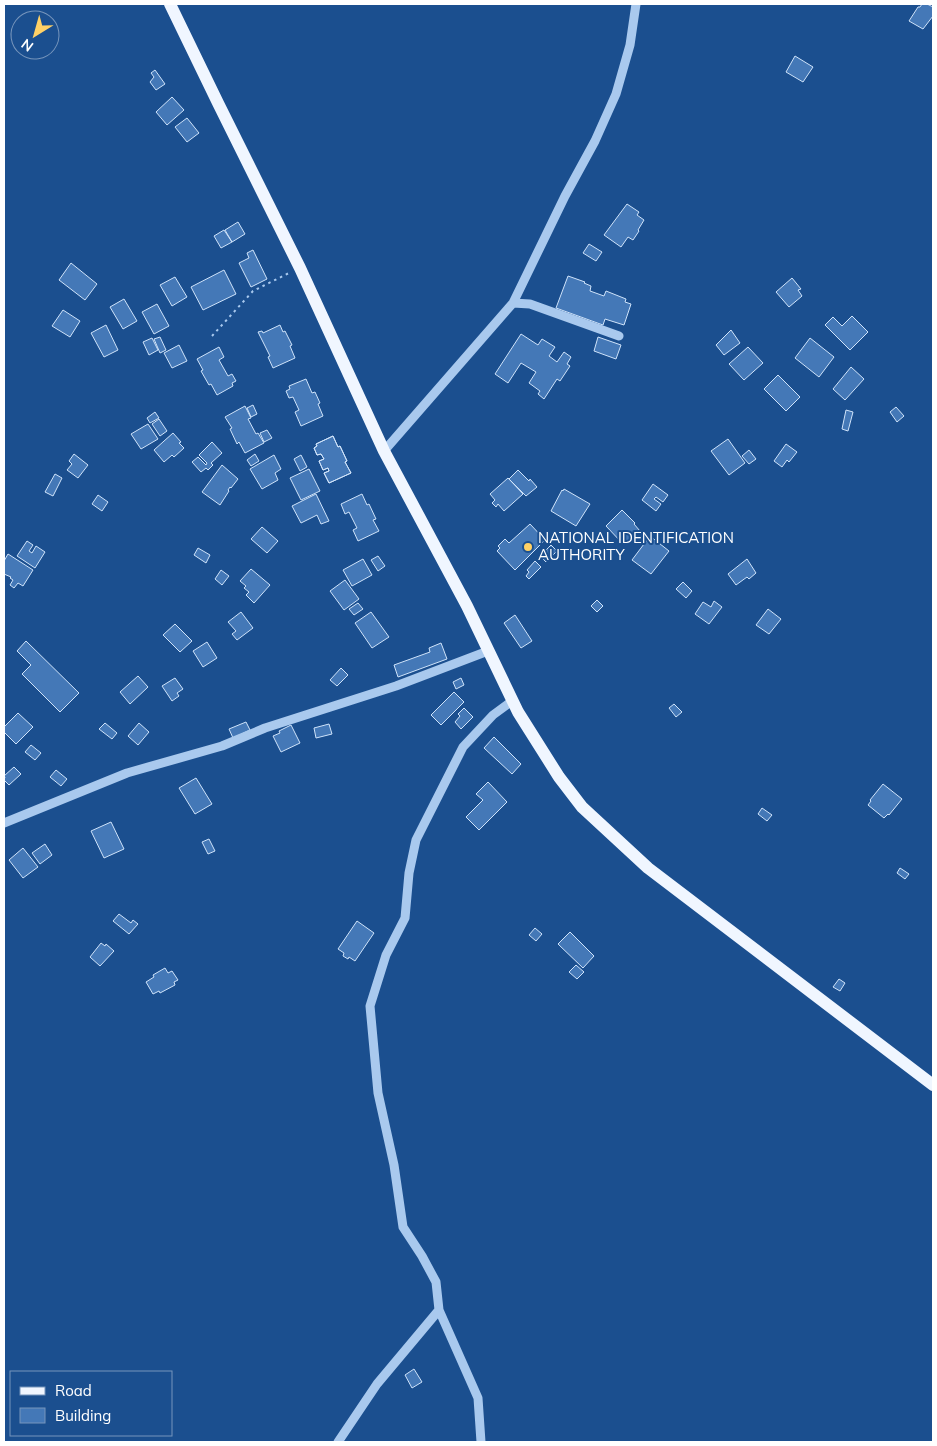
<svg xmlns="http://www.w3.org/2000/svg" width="937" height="1446" font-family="Mulish,sans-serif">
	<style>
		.building { fill: #4478b7; stroke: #cfe3fa }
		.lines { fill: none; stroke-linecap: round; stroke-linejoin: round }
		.path { stroke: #a9c9ee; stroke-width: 2; stroke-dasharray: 2.5 4; stroke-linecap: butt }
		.minor { stroke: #a9c9ee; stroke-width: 9 }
		.major { stroke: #f0f6ff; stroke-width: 12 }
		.poi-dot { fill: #ffd166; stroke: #1b4f8f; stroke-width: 2 }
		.labels { text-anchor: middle; stroke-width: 4; stroke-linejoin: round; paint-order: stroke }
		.poi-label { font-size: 15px; fill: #fff; stroke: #1b4f8f; text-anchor: start }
	</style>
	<rect width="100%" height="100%" fill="#1b4f8f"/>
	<!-- building -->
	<path class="building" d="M922,4h5l6,3v9l-10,13 -14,-8 9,-14h2z
		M795,56l18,11 -10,15 -17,-10z
		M155,70l10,14 -9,6 -6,-8 4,-5 -3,-4z
		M172,97l12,13 -17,15 -11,-13z
		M187,118l12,15 -12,9 -12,-15z
		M627,204l12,8 -2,3 7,5 -6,10 1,1 -6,9 -5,-3 -7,10 -17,-12z
		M238,222l7,12 -13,8 -7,-12z
		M224,230l8,12 -11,6 -7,-12z
		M589,244l13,8 -6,9 -13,-8z
		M253,250l14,29 -16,8 -12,-24 10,-5 -2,-5z
		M71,263l26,21 -12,16 -26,-20z
		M224,270l12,24 -33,16 -12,-23z
		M568,276l17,6 -1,1 7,3 -1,5 14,5 2,-5 20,8 -1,3 6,2 -7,21 -19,-6 -2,6 -47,-17z
		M175,277l12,20 -15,9 -12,-21z
		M792,278l9,11 -3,1 4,6 -13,11 -13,-15z
		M124,299l13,22 -14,8 -13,-22z
		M157,304l12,22 -15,8 -12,-22z
		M63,310l17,11 -10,16 -18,-11z
		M852,316l16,16 -18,18 -25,-25 8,-8 9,9z
		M106,325l12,25 -14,7 -13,-24z
		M280,325l3,7 2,-1 7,14 -2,1 5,12 -22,10 -5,-11 2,-1 -12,-24 4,-1 1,2z
		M731,330l9,13 -16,12 -8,-10z
		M521,334l17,11 4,-6 13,8 -6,9 8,6 7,-10 7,5 -4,7 3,2 -10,15 -3,-2 -13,20 -6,-5 2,-3 -11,-8 7,-11 -15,-9 -13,20 -13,-9z
		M160,337l6,13 -6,3 -6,-14z
		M598,337l23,8 -5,14 -22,-8z
		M152,338l6,12 -9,5 -6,-13z
		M810,338l24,19 -15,20 -24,-19z
		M179,345l8,16 -15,7 -8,-15z
		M219,347l5,10 -5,3 9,16 4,-2 4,7 -4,2 1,3 -16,9 -6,-11 -2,1 -8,-14 2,-1 -6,-11z
		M748,347l15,16 -19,17 -15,-16z
		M851,367l13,12 -19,21 -12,-11z
		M778,375l22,22 -14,14 -22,-22z
		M306,379l6,14 3,-1 5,11 -2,1 5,12 -22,10 -6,-14 4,-2 -6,-13 -4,1 -3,-7 4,-2 -1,-3z
		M253,405l4,9 -6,3 -4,-9z
		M245,406l6,12 -3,1 8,15 2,-1 6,10 -19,10 -6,-11 -2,2 -7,-15 2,-1 -7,-11z
		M896,407l8,9 -7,6 -7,-10z
		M846,410l7,2 -5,19 -6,-2z
		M155,412l4,6 -9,5 -3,-5z
		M159,419l8,12 -7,5 -8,-12z
		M148,424l10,15 -17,10 -10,-15z
		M267,430l5,8 -8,4 -4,-9z
		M173,433l8,9 -2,1 5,5 -10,9 -2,-2 -8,7 -10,-12z
		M333,436l5,11 2,-1 7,15 -2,1 6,11 -22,10 -5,-10 5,-2 -1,-3 -5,2 -4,-9 5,-2 -3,-5 -4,1 -3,-7 3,-2 -1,-2z
		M333,436l5,11 2,-1 7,15 -2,1 6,11 -22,10 -5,-10 5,-2 -1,-3 -5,2 -4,-9 5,-2 -3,-5 -4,1 -3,-7 3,-2 -1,-2z
		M728,439l17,24 -16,12 -18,-24z
		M212,442l10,11 -11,10 2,2 -5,5 -2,-2 -5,4 -9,-10 6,-5 8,8 1,-2 -8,-8z
		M786,444l11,8 -8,10 -2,-2 -5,7 -8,-6z
		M749,450l7,9 -7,5 -7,-8z
		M74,454l14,11 -10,13 -11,-8 5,-6 -3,-3z
		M255,454l4,7 -8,5 -4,-6z
		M274,455l7,14 -6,4 3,7 -16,9 -12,-20z
		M301,455l6,12 -7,4 -6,-12z
		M222,465l16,14 -7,9 -1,-1 -2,3 1,1 -9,14 -18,-13z
		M309,469l11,22 -19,9 -11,-22z
		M518,470l11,11 1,-2 7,8 -11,9 -17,-17z
		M55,474l7,4 -9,18 -8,-4z
		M508,478l15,16 -19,17 -6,-7 -2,3 -4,-4 3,-3 -5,-6z
		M653,484l15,11 -5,7 -7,-5 -2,2 7,5 -5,7 -14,-11z
		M564,489l26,15 -14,22 -25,-15 11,-21 1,1z
		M316,494l13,27 -8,3 -4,-9 -16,8 -9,-17z
		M362,494l5,11 2,-1 7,15 -3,1 6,11 -21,10 -5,-11 4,-2 -8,-16 -4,2 -4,-10z
		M98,495l10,7 -6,9 -10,-7z
		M622,510l13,13 -1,1 6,7 -12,11 -1,-1 -4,3 -17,-18z
		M530,524l15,16 -30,30 -18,-19 3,-3 -2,-2 7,-7 4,4z
		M262,527l16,14 -11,12 -16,-14z
		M650,536l19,15 -18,23 -19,-14z
		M27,541l6,4 -4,6 3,2 4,-7 9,6 -10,16 -18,-12z
		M551,545l6,6 -11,11 -6,-6z
		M198,548l12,7 -4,8 -12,-8z
		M8,554l25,16 -10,16 -5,-3 -4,5 -4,-3 3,-5 -3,-2 1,-1 -7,-3v-13z
		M378,556l7,10 -7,5 -7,-11z
		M363,559l9,16 -20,11 -9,-16z
		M747,559l9,14 -7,6 -2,-2 -11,8 -8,-11z
		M535,561l6,6 -12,12 -3,-3 3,-4 -2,-2z
		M251,569l19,16 -16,18 -8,-8 3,-3 -5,-4 2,-2 -6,-5z
		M221,570l8,6 -7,9 -7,-6z
		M345,580l14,19 -15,11 -14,-19z
		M683,582l9,9 -6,7 -10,-9z
		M597,600l6,6 -6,6 -6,-6z
		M714,601l8,6 -13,17 -14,-10 8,-12 8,5z
		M358,603l5,6 -9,6 -5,-6z
		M768,609l13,10 -12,15 -13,-9z
		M241,612l12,16 -16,12 -5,-6 4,-3 -8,-9z
		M371,612l18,25 -17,11 -17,-25z
		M515,615l17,26 -11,7 -17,-25z
		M175,624l17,17 -12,11 -17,-17z
		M26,641l53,52 -19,19 -38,-38 9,-9 -14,-14z
		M207,642l10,16 -14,9 -10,-16z
		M441,643l6,16 -49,18 -4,-12 36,-13 -1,-4z
		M341,668l7,7 -11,11 -7,-6z
		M138,676l10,11 -18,17 -10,-12z
		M175,678l8,11 -6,4 2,3 -7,5 -10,-15z
		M461,678l3,7 -8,4 -3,-7z
		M454,692l10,10 -23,23 -10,-10z
		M674,704l8,8 -6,5 -7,-9z
		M464,708l9,9 -12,12 -6,-7 5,-6 -2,-2z
		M18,713l15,14 -17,17 -12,-12v-5z
		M246,722l4,8 -17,8 -4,-9z
		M105,723l12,10 -5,6 -13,-10z
		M139,723l10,9 -11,13 -10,-9z
		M329,724l3,10 -16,4 -2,-10z
		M291,725l9,18 -19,9 -8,-16 7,-3 -1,-2z
		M494,737l27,27 -9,10 -28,-26z
		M31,745l10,8 -6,7 -10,-8z
		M14,767l7,7 -12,11 -5,-5 1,-3 -1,-1z
		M56,770l11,9 -6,7 -11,-9z
		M196,778l16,26 -17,10 -16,-26z
		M488,782l19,20 -28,28 -13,-13 17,-17 -7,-6z
		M883,784l19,15 -13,16 -1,-1 -4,4 -16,-13 3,-4 -1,-1z
		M762,808l10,7 -5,6 -9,-7z
		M111,822l13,27 -20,9 -13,-27z
		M209,839l6,12 -7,3 -6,-12z
		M45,844l7,11 -12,9 -8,-11z
		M23,848l15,19 -15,11 -14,-18z
		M900,868l9,6 -4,5 -8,-6z
		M119,914l12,9 2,-3 5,4 -9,10 -16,-13z
		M357,921l17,12 -19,28 -6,-4 -1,2 -5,-3 1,-3 -6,-4z
		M535,928l7,6 -6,7 -7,-6z
		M570,932l24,24 -11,12 -25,-24z
		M101,943l4,3 1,-2 8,7 -14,15 -10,-9z
		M576,965l8,7 -7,7 -8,-7z
		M165,968l3,5 4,-2 6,9 -4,2 1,3 -15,8 -1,-2 -6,3 -7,-12 8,-5 -1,-2z
		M839,979l6,4 -5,8 -7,-4z
		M414,1369l8,13 -10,6 -7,-13z"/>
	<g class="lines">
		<!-- path -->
		<path class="path" d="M212,336l41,-45 36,-18"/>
		<!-- minor -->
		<path class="minor" d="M513,303l52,-107 30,-55 21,-47 14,-49 6,-41
			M384,451l129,-148 17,1 89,32
			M4,823l123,-50 95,-27 43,-18 131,-42 92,-35
			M439,1310l39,88 3,44
			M338,1442l39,-58 62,-74 -3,-28 -14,-26 -19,-29 -9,-62 -16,-72 -8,-87 16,-51 19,-37 4,-45 7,-33 47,-93 30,-32 19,-14"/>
		<!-- major -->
		<path class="major" d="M170,4l48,99 82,165 84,183 83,155 51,106 41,65 23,30 66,61 285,217"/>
	</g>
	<!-- markers -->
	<circle class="poi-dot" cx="528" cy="547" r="5"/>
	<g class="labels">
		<!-- poi labels -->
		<g class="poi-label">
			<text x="538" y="543">NATIONAL IDENTIFICATION<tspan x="538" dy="17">AUTHORITY</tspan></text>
		</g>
	</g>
	<!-- border -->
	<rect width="937" height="1446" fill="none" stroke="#ffffff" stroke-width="10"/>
	<!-- legend -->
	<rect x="10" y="1371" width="162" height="65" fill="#1b4f8f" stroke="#7695bc"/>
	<rect x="20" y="1387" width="25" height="8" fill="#f0f6ff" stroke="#7695bc"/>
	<text x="55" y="1396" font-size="15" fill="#ffffff">Road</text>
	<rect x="20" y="1408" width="25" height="15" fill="#4478b7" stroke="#7695bc"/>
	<text x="55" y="1421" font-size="15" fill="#ffffff">Building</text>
	<!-- north arrow -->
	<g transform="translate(35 35) rotate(217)"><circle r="24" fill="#1b4f8f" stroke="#7695bc"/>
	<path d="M0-4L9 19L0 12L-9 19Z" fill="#ffd166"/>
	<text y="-8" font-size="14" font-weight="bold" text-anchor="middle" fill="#ffffff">N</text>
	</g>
</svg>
